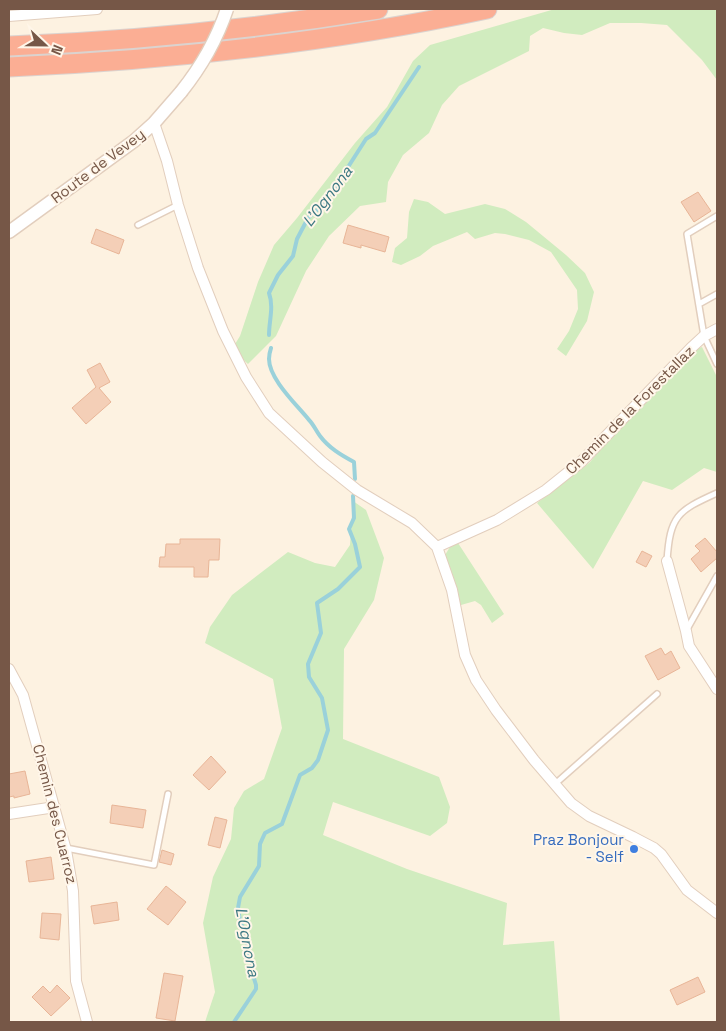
<svg xmlns="http://www.w3.org/2000/svg" width="726" height="1031" font-family="'Space Grotesk',sans-serif">
	<style>
		.green { fill: #d1ecbf }
		.lines { fill: none; stroke-linecap: round; stroke-linejoin: round }
		.stream { stroke: #9ad1da; stroke-width: 4 }
		.building { fill: #f4cfb7; stroke: #e8b597 }
		.service-casing { stroke: #e2cebd; stroke-width: 8 }
		.minor-casing { stroke: #e2cebd; stroke-width: 12 }
		.tertiary-casing { stroke: #e2cebd; stroke-width: 15 }
		.motorway-casing { stroke: #dbd3cf; stroke-width: 21 }
		.service { stroke: #fff; stroke-width: 5 }
		.minor { stroke: #fff; stroke-width: 10 }
		.tertiary { stroke: #fff; stroke-width: 12 }
		.motorway { stroke: #fbae94; stroke-width: 19 }
		.tertiary-bridge-casing { stroke: #e2cebd; stroke-width: 15; stroke-linecap: butt }
		.tertiary-bridge { stroke: #fff; stroke-width: 12 }
		.shop-dot { fill: #3f7fe0; stroke: #fff6e9; stroke-width: 2 }
		.labels { text-anchor: middle; stroke-width: 4; stroke-linejoin: round; paint-order: stroke }
		.street-label { font-size: 15px; fill: #765747; stroke: #fff6e9 }
		.shop-label { font-size: 15px; fill: #366cbe; stroke: #fff6e9; text-anchor: end }
		.water-label { font-size: 16px; font-style: italic; fill: #3c7883; stroke: #fff6e9 }
	</style>
	<rect width="100%" height="100%" fill="#fdf2e1"/>
	<!-- green -->
	<path class="green" d="M555,9h162v71l-15,-20 -35,-35 -26,-2h-31l-28,12 -18,-2 -21,-5 -13,8 -1,15 -70,35 -17,19 -13,28 -26,22 -15,27 -2,20 -26,4 -31,30 -23,35 -30,65 -28,28 -16,-15 8,-13 18,-54 16,-37 23,-27 58,-75 32,-36 26,-46 17,-16z
		M414,199l14,3 17,12 40,-10 20,5 21,13 40,33 19,18 9,19 -7,29 -21,35 -9,-7 12,-18 9,-22 -1,-19 -26,-38 -22,-12 -24,-6 -10,-1 -20,6 -8,-7 -34,14 -13,10 -19,9 -9,-3 3,-14 12,-10 2,-26z
		M702,347l15,30v95l-13,-4 -32,22 -29,-9 -50,88 -56,-66 40,-33c9,-2 18,-12 22,-21l97,-100z
		M353,501l13,9 18,48 -10,42 -30,49 -1,90 96,38 11,30 -3,16 -17,13 -97,-34 -10,33 84,34 100,34 -4,42 51,-4 6,80 8,1h-363l10,-30 -12,-69 10,-46 18,-38 3,-31 10,-17 20,-12 18,-51 -9,-49 -68,-36 5,-16 22,-32 56,-43 27,11 20,4 15,-22z
		M458,543l46,71 -12,9 -11,-18 -6,-4 -14,4 -4,-2 -12,-48 5,-8z"/>
	<g class="lines">
		<!-- stream -->
		<path class="stream" d="M269,335c0,-14 5,-28 0,-42l9,-18 15,-19 4,-17 11,-21 17,-15 41,-64 9,-6 44,-66
			M271,348c-1,3 -2,8 -2,11 0,20 28,46 40,61 5,5 7,11 11,16 9,12 21,19 34,26l1,17
			M234,1022l22,-33v-4l-4,-13v-9l-3,-4 -2,-13 1,-8 -8,-17 -2,-13 2,-11 19,-31 1,-22 5,-11 17,-9 18,-49 12,-7 6,-8 10,-30 -6,-32 -13,-21 -1,-13 13,-31 -4,-30 21,-14 22,-22 -5,-23 -6,-15 5,-11 -1,-22"/>
	</g>
	<!-- building -->
	<path class="building" d="M698,192l13,19 -17,11 -13,-20z
		M348,225l41,12 -4,15 -24,-7v3l-18,-5z
		M96,229l28,11 -5,14 -28,-11z
		M100,363l10,19 -11,6 12,14 -25,22 -14,-16 24,-21 -9,-17z
		M705,538l12,14v6l-16,14 -10,-13 9,-8 -5,-5z
		M180,539h40l-1,21h-10l-1,17h-14v-10h-35l1,-10h5l1,-13h14z
		M642,551l10,5 -6,11 -10,-5z
		M661,648l4,7 6,-4 9,17 -22,12 -13,-24z
		M211,756l15,16 -17,18 -16,-15z
		M25,771l5,23 -16,4v-2l-5,1v-23z
		M112,805l34,5 -3,18 -33,-5z
		M215,817l12,3 -7,28 -12,-3z
		M162,850l12,4 -3,11 -12,-3z
		M51,857l3,22 -25,3 -3,-21z
		M166,886l20,16 -18,23 -21,-16z
		M117,902l2,18 -25,4 -3,-18z
		M42,913l19,1 -2,26 -19,-2z
		M164,973l19,3 -8,45 -19,-3z
		M698,977l7,15 -28,13 -7,-15z
		M57,985l13,13 -19,18 -19,-19 11,-11 7,7z"/>
	<g class="lines">
		<defs>
			<path id="service" d="M717,216l-30,18 17,102 13,28
				M138,225l40,-20
				M699,304l18,-10
				M667,561c3,-45 10,-50 50,-68
				M686,631l31,-55
				M555,784l102,-90
				M66,848l88,17 14,-71"/>
			<path id="minor" d="M9,16l88,-7
				M154,123l13,38 11,44 20,63 25,63 23,46 23,36 53,49 35,28 55,33 25,24 15,43 13,65 11,25 20,30 38,50 37,43 18,13 44,21 21,11 7,6 26,36 30,23
				M437,547l60,-27 49,-30 35,-28 110,-114 13,-12 13,-7
				M667,561l19,70 3,15 28,43
				M9,669l14,26 43,155 7,41 3,90 11,41
				M9,814l46,-7"/>
			<path id="tertiary" d="M9,232l125,-91 20,-18 27,-31"/>
			<path id="motorway" d="M9,46c124,-5 246,-17 369,-37
				M9,67c161,-7 320,-24 478,-58"/>
		</defs>
		<!-- service casing -->
		<use href="#service" class="service-casing"/>
		<!-- minor casing -->
		<use href="#minor" class="minor-casing"/>
		<!-- tertiary casing -->
		<use href="#tertiary" class="tertiary-casing"/>
		<!-- motorway casing -->
		<use href="#motorway" class="motorway-casing"/>
		<!-- service -->
		<use href="#service" class="service"/>
		<!-- minor -->
		<use href="#minor" class="minor"/>
		<!-- tertiary -->
		<use href="#tertiary" class="tertiary"/>
		<!-- motorway -->
		<use href="#motorway" class="motorway"/>
		<defs>
			<path id="tertiary-bridge" d="M181,92c20,-25 36,-53 46,-83"/>
		</defs>
		<!-- tertiary-bridge casing -->
		<use href="#tertiary-bridge" class="tertiary-bridge-casing"/>
		<!-- tertiary-bridge -->
		<use href="#tertiary-bridge" class="tertiary-bridge"/>
	</g>
	<!-- markers -->
	<circle class="shop-dot" cx="634" cy="849" r="5"/>
	<g class="labels">
		<!-- street labels -->
		<g class="street-label">
			<text transform="translate(98 166) rotate(-37)" y="5">Route de Vevey</text>
			<text transform="translate(630 410) rotate(-45)" y="5">Chemin de la Forestallaz</text>
			<text transform="translate(55 814) rotate(76)" y="5">Chemin des Cuarroz</text>
		</g>
		<!-- shop labels -->
		<g class="shop-label">
			<text x="624" y="845">Praz Bonjour<tspan x="624" dy="17">- Self</tspan></text>
		</g>
		<!-- water labels -->
		<g class="water-label">
			<text transform="translate(327 196) rotate(-53)" y="6">L'Ognona</text>
			<text transform="translate(248 942) rotate(79)" y="6">L'Ognona</text>
		</g>
	</g>
	<!-- border -->
	<rect width="726" height="1031" fill="none" stroke="#765747" stroke-width="20"/>
	<!-- north arrow -->
	<g transform="translate(45 45) rotate(112)" stroke="#fff6e9" stroke-width="4" paint-order="stroke">
	<path d="M0-4L9 19L0 12L-9 19Z" fill="#765747"/>
	<text y="-8" font-size="14" font-weight="bold" text-anchor="middle" fill="#765747">N</text>
	</g>
</svg>
